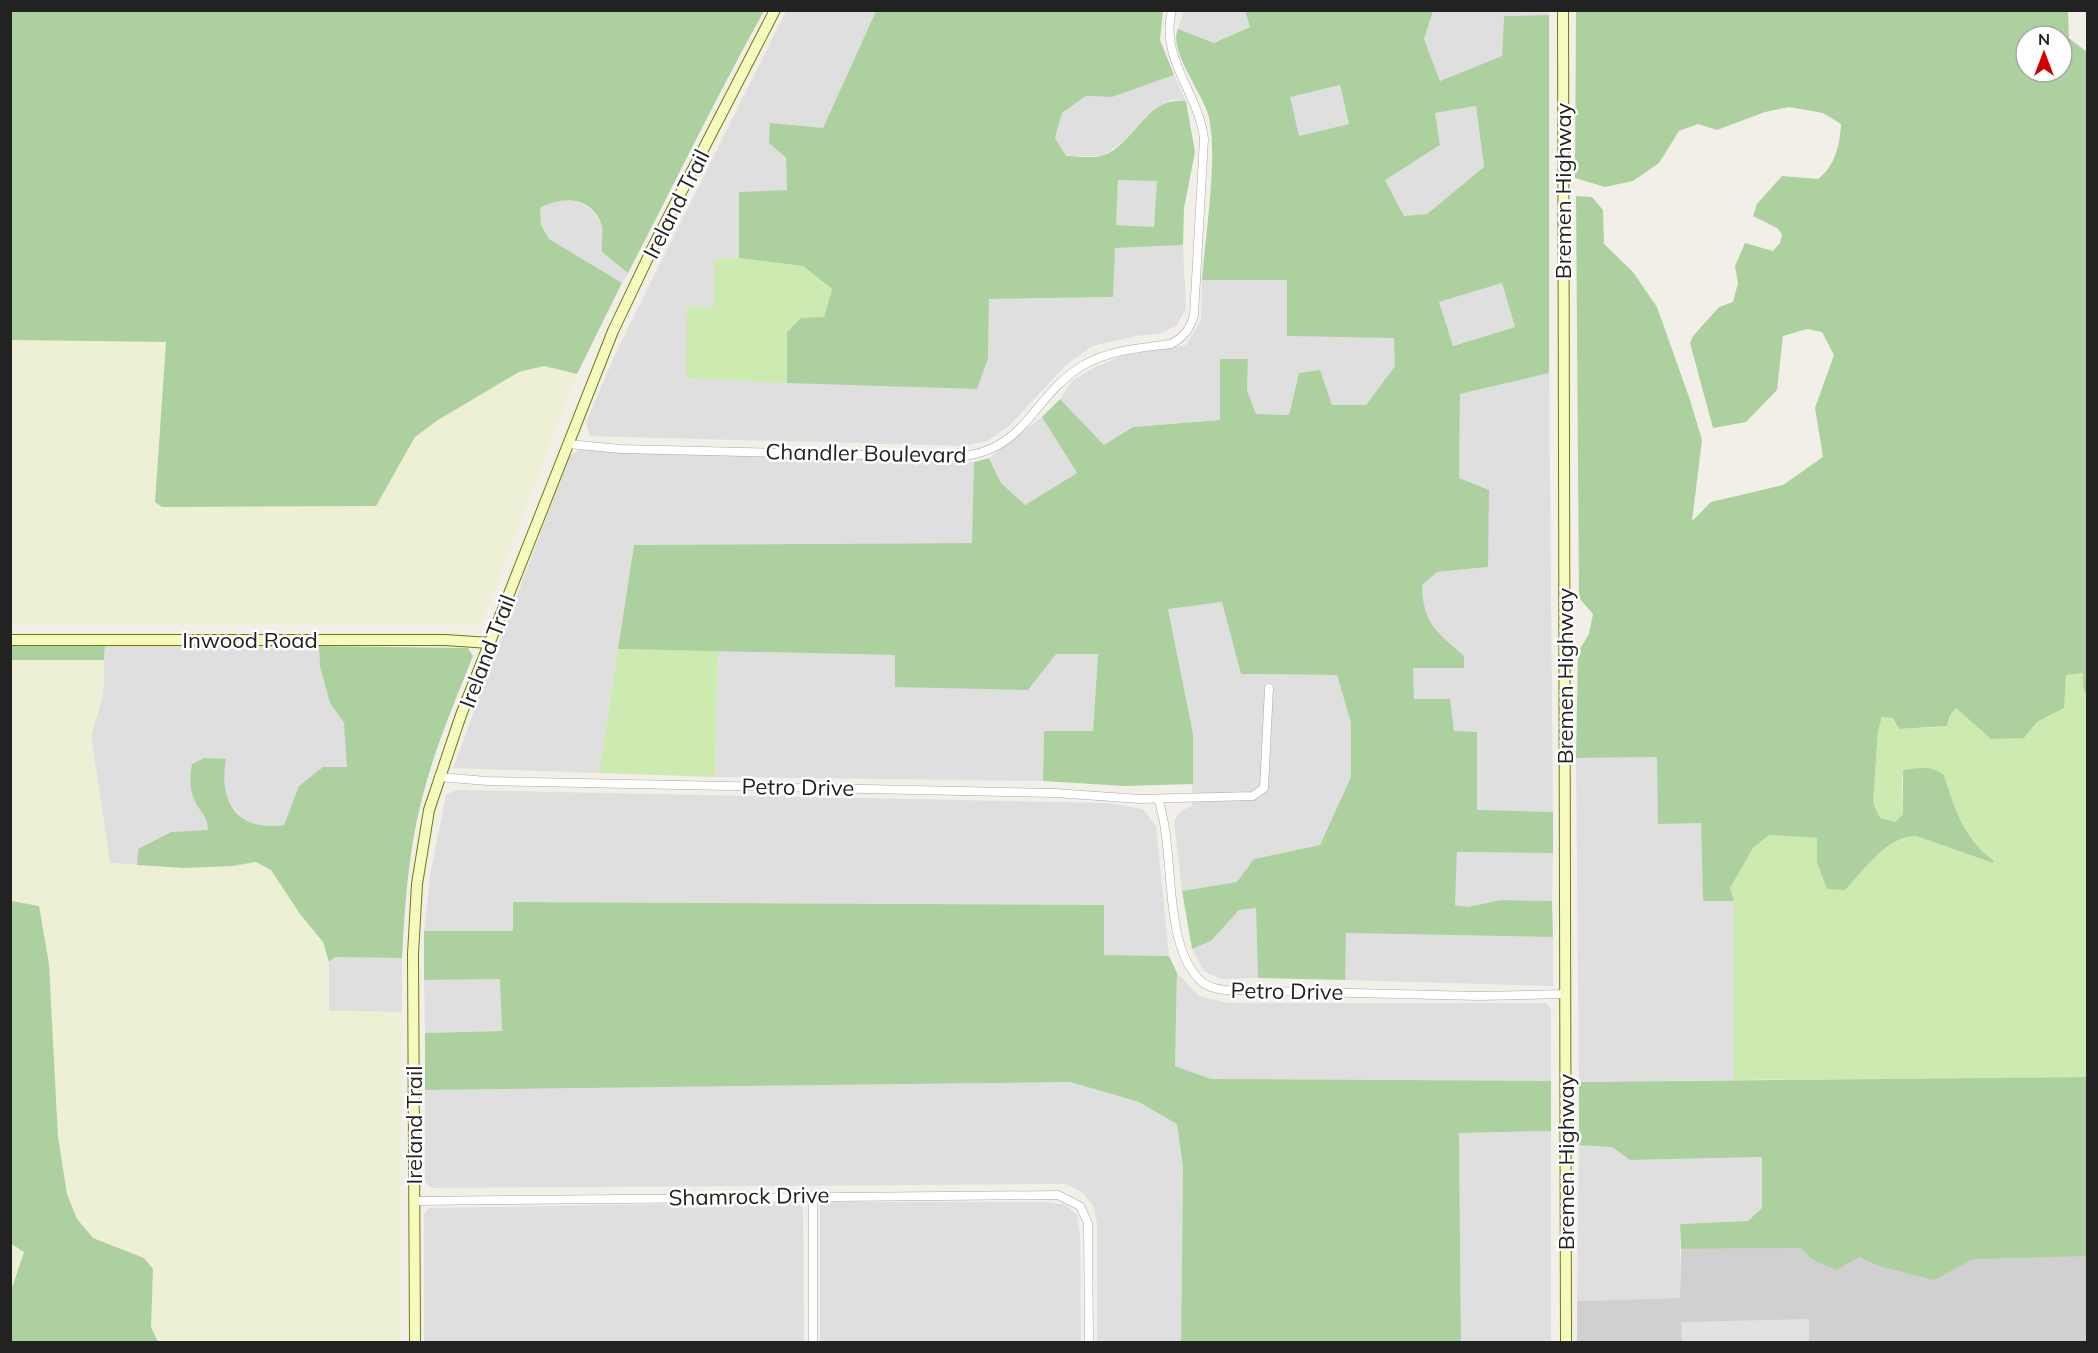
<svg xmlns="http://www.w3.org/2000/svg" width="2098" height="1353" font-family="Mulish,sans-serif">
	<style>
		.residential { fill: #e0dfdf }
		.religious { fill: #d0d0d0 }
		.farmland { fill: #eef0d5 }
		.grass { fill: #cdebb0 }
		.forest { fill: #add19e; fill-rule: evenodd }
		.parking { fill: #e2e2e2 }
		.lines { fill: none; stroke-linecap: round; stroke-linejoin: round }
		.street-casing { stroke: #a9a9a9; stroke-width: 9 }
		.secondary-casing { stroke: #707d05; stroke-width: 12 }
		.street { stroke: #fff; stroke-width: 8 }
		.secondary { stroke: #f7fabf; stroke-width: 10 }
		.labels { text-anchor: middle; stroke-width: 5; stroke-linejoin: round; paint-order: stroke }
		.street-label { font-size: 22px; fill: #222; stroke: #fff }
	</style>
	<rect width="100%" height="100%" fill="#f2efe9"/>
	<!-- residential -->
	<path class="residential" d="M1184,10l61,1 5,16 -36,16 -36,-14z
		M786,11h90l-53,117 -54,15 17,15 1,33 -48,1v66l-25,1v48l-28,71 290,11 12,-31 1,-59 124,-2 1,-49 69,-3 3,63 -9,17 -15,8 -26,3 -44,10 -26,19 -56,60 -23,16 -24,5 -373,-10 -4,-14 31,-72z
		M1433,11h116v4l-45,1 -2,40 -62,25 -16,-42z
		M1174,75l12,26 -14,-2 -26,17 -21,24 -22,16h-37l-11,-18 7,-25 24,-17 26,1z
		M1340,85l9,39 -50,12 -10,-39z
		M1476,106l8,61 -57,47 -23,2 -19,-36 55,-35 -6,-32z
		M1118,179l39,2 -2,46 -39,-2z
		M571,198l20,11 11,15v28l26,21 -6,10 -74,-44 -7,-14 -1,-17 12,-6z
		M1202,280h85v56l108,1v29l-29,39h-34l-13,-35 -20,3 -10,42 -33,-1 -9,-24 1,-31h-27l-1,61 -87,7 -29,18 -44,-46 12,-18 23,-14 30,-12 61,-10 15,-25z
		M1502,283l13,44 -63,19 -13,-44z
		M1549,373l4,439 -76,-1v-79h-24l-39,-33 -1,-32 51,1v-12l-27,-24 -14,-20 -1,-27 15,-13 51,-5 -29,-88 1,-85z
		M1042,417l35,56 -52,32 -24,-22 -12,-25z
		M579,450l395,12 -1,81 -339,2 -35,228 -146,-5 116,-312z
		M1223,602l18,72 96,1 14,48v54l-31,68 -66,14 -16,23 -56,9 -8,-69 5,-9 13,-8 1,-72 -25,-125z
		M105,646h214l1,21 10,36 14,20 4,44 -49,19 -15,39 -21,3 -19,-9 -19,-21 -2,-21 -29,23 14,19v12l-37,1 -33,17 -1,16 -27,-2 -19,-127 12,-41z
		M1098,649l-5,83 -49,-1 -1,50 -328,-4 3,-126 177,4v32l161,-33z
		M1657,757l44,65 2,79h31v179l-155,2 -3,-324z
		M456,790l652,13 35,6 13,17 13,130 -65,-1v-50l-591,-3v29h-89l7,-61 15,-75z
		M1457,852l96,1 -1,48 -51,-1 -33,7 -13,-2z
		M1256,908l2,70 -36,1 -18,-8 -12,-22 19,-8 28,-31z
		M1345,933l208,4v49l-208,-6z
		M335,957l67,1v54l-73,-1v-49z
		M1177,973l22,23 29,7h318l5,6v72l-340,-2 -36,-13z
		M501,978l1,53 -77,2 -1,-53z
		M1070,1082l69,20 38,21 6,44 -2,175h-84v-118l-3,-17 -12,-15 -16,-8 -634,4 -7,-6v-92z
		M1551,1131v211h-90l-2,-209z
		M1579,1145l33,1 18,14 132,-3v51l-14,13 -68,3v74l-103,3z
		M796,1202l7,6 1,134h-380v-127l4,-7z
		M824,1202h223l19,3 11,10 3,18 1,109h-261v-136z"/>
	<!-- religious -->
	<path class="religious" d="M2087,1245v97h-510v-41l103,-3 1,-49z"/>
	<!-- farmland -->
	<path class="farmland" d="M11,340l155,1 -11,160 7,6 238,-48 15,-22 23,-17 81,-48 25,-6 33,8 -96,251 -470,-1z
		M10,660h94l-1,35 -12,41 19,127 74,5 48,-2 24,-4 15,8 29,44 23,28 6,20v49l73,1 -3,330h-241l-7,-15 2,-58 -9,-11 -51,-19 -16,-20 -10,-25 -9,-57 -9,-173 -10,-57 -28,-6z
		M11,1243l13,9 -13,39z"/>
	<!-- grass -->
	<path class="grass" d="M739,258l64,8 29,23 -8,28 -23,2 -14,13v51l-101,-5 1,-71h27v-48z
		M618,649l100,2 -3,126 -116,-4z
		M2083,673v13l5,11 -1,380 -353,3v-179l-5,-13 24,-40 16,-13 48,3v24l28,28c20,-20 41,-54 71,-54l77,27 1,-2c-31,-23 -39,-51 -50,-86l-42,1 1,38 -8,8 -15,-3 -7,-16 5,-72 4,-14 11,1 6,11 42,-2 6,-1 3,-11 6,-7 20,16 6,8 42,6 13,-16 16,-8 13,-39z"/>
	<!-- forest -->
	<path class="forest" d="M11,10h753v1c-48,86 -90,174 -136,262l-26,-21c-1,-9 2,-22 -1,-29 -11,-27 -39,-27 -61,-15l1,17 8,14 73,44 -45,91 -33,-8 -25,6 -81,48 -23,17 -39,69 -214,1 -7,-5 11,-160 -155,-2z
		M876,11h287l-3,29 14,35 -62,22 -26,-1 -24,17 -7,25 11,18c11,0 28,3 38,-1 32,-12 41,-59 82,-54l9,51 -11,56 -1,37 -68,3 -2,49 -124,2 -1,59 -11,31 -190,-6v-51l14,-14 23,-1 8,-28 -29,-23 -64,-8v-66l48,-2 -1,-32 -17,-15 1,-20 53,5zM1118,180l39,1 -3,46 -38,-2z
		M1245,11h188l-9,28 16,42 62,-25 2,-40 45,-1v358l-89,21 -1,84 30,12 -1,77 -51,5 -15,13c1,39 14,46 42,71v12h-51l1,31h36l4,32 23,1v78l76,2v41l-96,-1 -2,53 13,2 33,-7 51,1 1,36 -207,-4 -1,47 -87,-2 -2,-70 -17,2 -28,31 -19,8 -10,-58 55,-9 17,-23 66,-14 31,-68v-54l-14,-48 -96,-1 -19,-72 -54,7 25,124v51l-67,2 -83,-5 1,-50h49l5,-77h-42l-28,36 -133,-3v-32l-277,-6 16,-104 338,-2 2,-81 15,-4 12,25 24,22 52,-32 -35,-56 18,-18 44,46 29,-18 87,-7v-61h28l-1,31 9,24 33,1 10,-42 21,-3 12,35h34l29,-39 -1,-28 -107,-2v-56h-85c3,-44 17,-126 6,-166 -6,-21 -40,-65 -30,-85l36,14 36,-16zM1340,85l9,39 -50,12 -9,-39zM1476,106l8,61 -57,47 -23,2 -19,-36 55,-35 -5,-32zM1502,283l13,44 -62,19 -14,-44z
		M1576,11h492l1,27 19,15 -1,644 -4,-11v-13l-17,2 -2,33 -27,14 -13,16 -33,1 -35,-31 -6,7 -3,11 -48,3 -6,-11 -11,-1 -4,14 -5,72 7,15 15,4 8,-8v-44c15,-2 29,-5 41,5 11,35 20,64 50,86l-1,2 -77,-27c-30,0 -51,34 -71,54l-18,-1 -10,-27v-24l-48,-3 -16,13 -23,40 4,13h-31l-2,-78 -43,1 -1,-67 -81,1 2,-106 11,-18 4,-20 -14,-16 -3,-402 16,1 11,13 1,34 29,28 24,35 33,93 12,40 -10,81 19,-19 72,-17 40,-28 -8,-49 19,-53 -12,-23 -15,-3 -24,7 -6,54 -31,32 -33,6 -23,-85 3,-7 26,-29 14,-5 5,-19 -3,-17 10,-23 28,8 7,-8 2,-9 -5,-6 -24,-12 4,-12 25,-28 36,3c17,-13 22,-34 23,-55l-18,-11 -34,-6 -24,5 -48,18 -19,-6 -19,7 -20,32 -26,18 -28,6 -30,-9zM2026,36h36v36h-36z
		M11,646h94l-1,14h-93z
		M319,646l149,2 5,8c-19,48 -40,96 -52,147 -13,50 -16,103 -19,155l-67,-1 -6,5 -6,-20 -23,-28 -29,-44 -15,-8 -24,4 -48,2 -47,-3 1,-16 33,-17 37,-2c0,-15 -9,-18 -14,-31 -5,-11 -4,-23 -2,-35l12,-6 22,1c-8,43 12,73 58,66l15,-39 24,-19h24l-3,-44 -14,-20 -10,-36z
		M11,901l28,5 10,58 9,173 9,57 10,25 16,19 51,20 9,11 -2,58 7,15h-147v-51l13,-39 -14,-9z
		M513,902l591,3v50l65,1 8,17 -2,93 36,13 340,2v50l-92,2 2,209h-280l2,-175 -6,-43 -38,-22 -69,-20 -645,8v-57l77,-2 -2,-52 -76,1v-49h89z
		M2087,1077v179l-114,3 -39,21 -55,-14 -19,-9 -24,13 -24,-11 -11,-11 -120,1 -1,-25 68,-3 14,-13v-51l-132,3 -18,-13 -33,-2v-63z"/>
	<!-- parking -->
	<path class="parking" d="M1809,1319v23h-127l-1,-20z"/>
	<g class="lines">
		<defs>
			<path id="street" d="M568,444l53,5 332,8c73,-3 77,-59 129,-91 27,-16 58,-18 89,-22 13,-7 19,-15 23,-29l10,-176c-5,-46 -45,-80 -32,-129
				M439,777l48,4 568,12 85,6 113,-3 11,-8 5,-100
				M1158,799c18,51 4,138 39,178 7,9 18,12 28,13l254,6 86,-2
				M414,1201l644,-6 22,11 8,17 1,119
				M813,1342v-147"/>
			<path id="secondary" d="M1563,10l3,1332
				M10,640h435l45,3
				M415,1342l-2,-388 4,-70 12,-74 32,-95 152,-384 42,-88 120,-233"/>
		</defs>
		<!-- street casing -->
		<use href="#street" class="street-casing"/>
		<!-- secondary casing -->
		<use href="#secondary" class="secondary-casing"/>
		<!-- street -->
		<use href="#street" class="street"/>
		<!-- secondary -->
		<use href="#secondary" class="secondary"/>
	</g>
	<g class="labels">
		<!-- street labels -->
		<g class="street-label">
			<text transform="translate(1563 191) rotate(-90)" y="8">Bremen Highway</text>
			<text transform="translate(676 204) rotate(-63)" y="8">Ireland Trail</text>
			<text transform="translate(866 453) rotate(1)" y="8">Chandler Boulevard</text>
			<text x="250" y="648">Inwood Road</text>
			<text transform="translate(487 651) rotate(-69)" y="8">Ireland Trail</text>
			<text transform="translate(1565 676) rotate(-90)" y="8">Bremen Highway</text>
			<text transform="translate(798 787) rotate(1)" y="8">Petro Drive</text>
			<text transform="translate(1287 991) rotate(1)" y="8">Petro Drive</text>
			<text transform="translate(414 1125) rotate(-90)" y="8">Ireland Trail</text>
			<text transform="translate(1566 1162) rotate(-90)" y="8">Bremen Highway</text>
			<text transform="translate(749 1196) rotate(-1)" y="8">Shamrock Drive</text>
		</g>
	</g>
	<!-- border -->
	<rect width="2098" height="1353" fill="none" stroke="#222222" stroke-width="24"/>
	<!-- north arrow -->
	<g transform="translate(2044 54)"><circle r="28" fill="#ffffff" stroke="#a7a7a7" stroke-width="1.5"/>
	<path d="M0-4.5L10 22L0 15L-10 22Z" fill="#d40000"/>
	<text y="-9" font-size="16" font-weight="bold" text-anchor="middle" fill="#222222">N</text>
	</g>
</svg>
